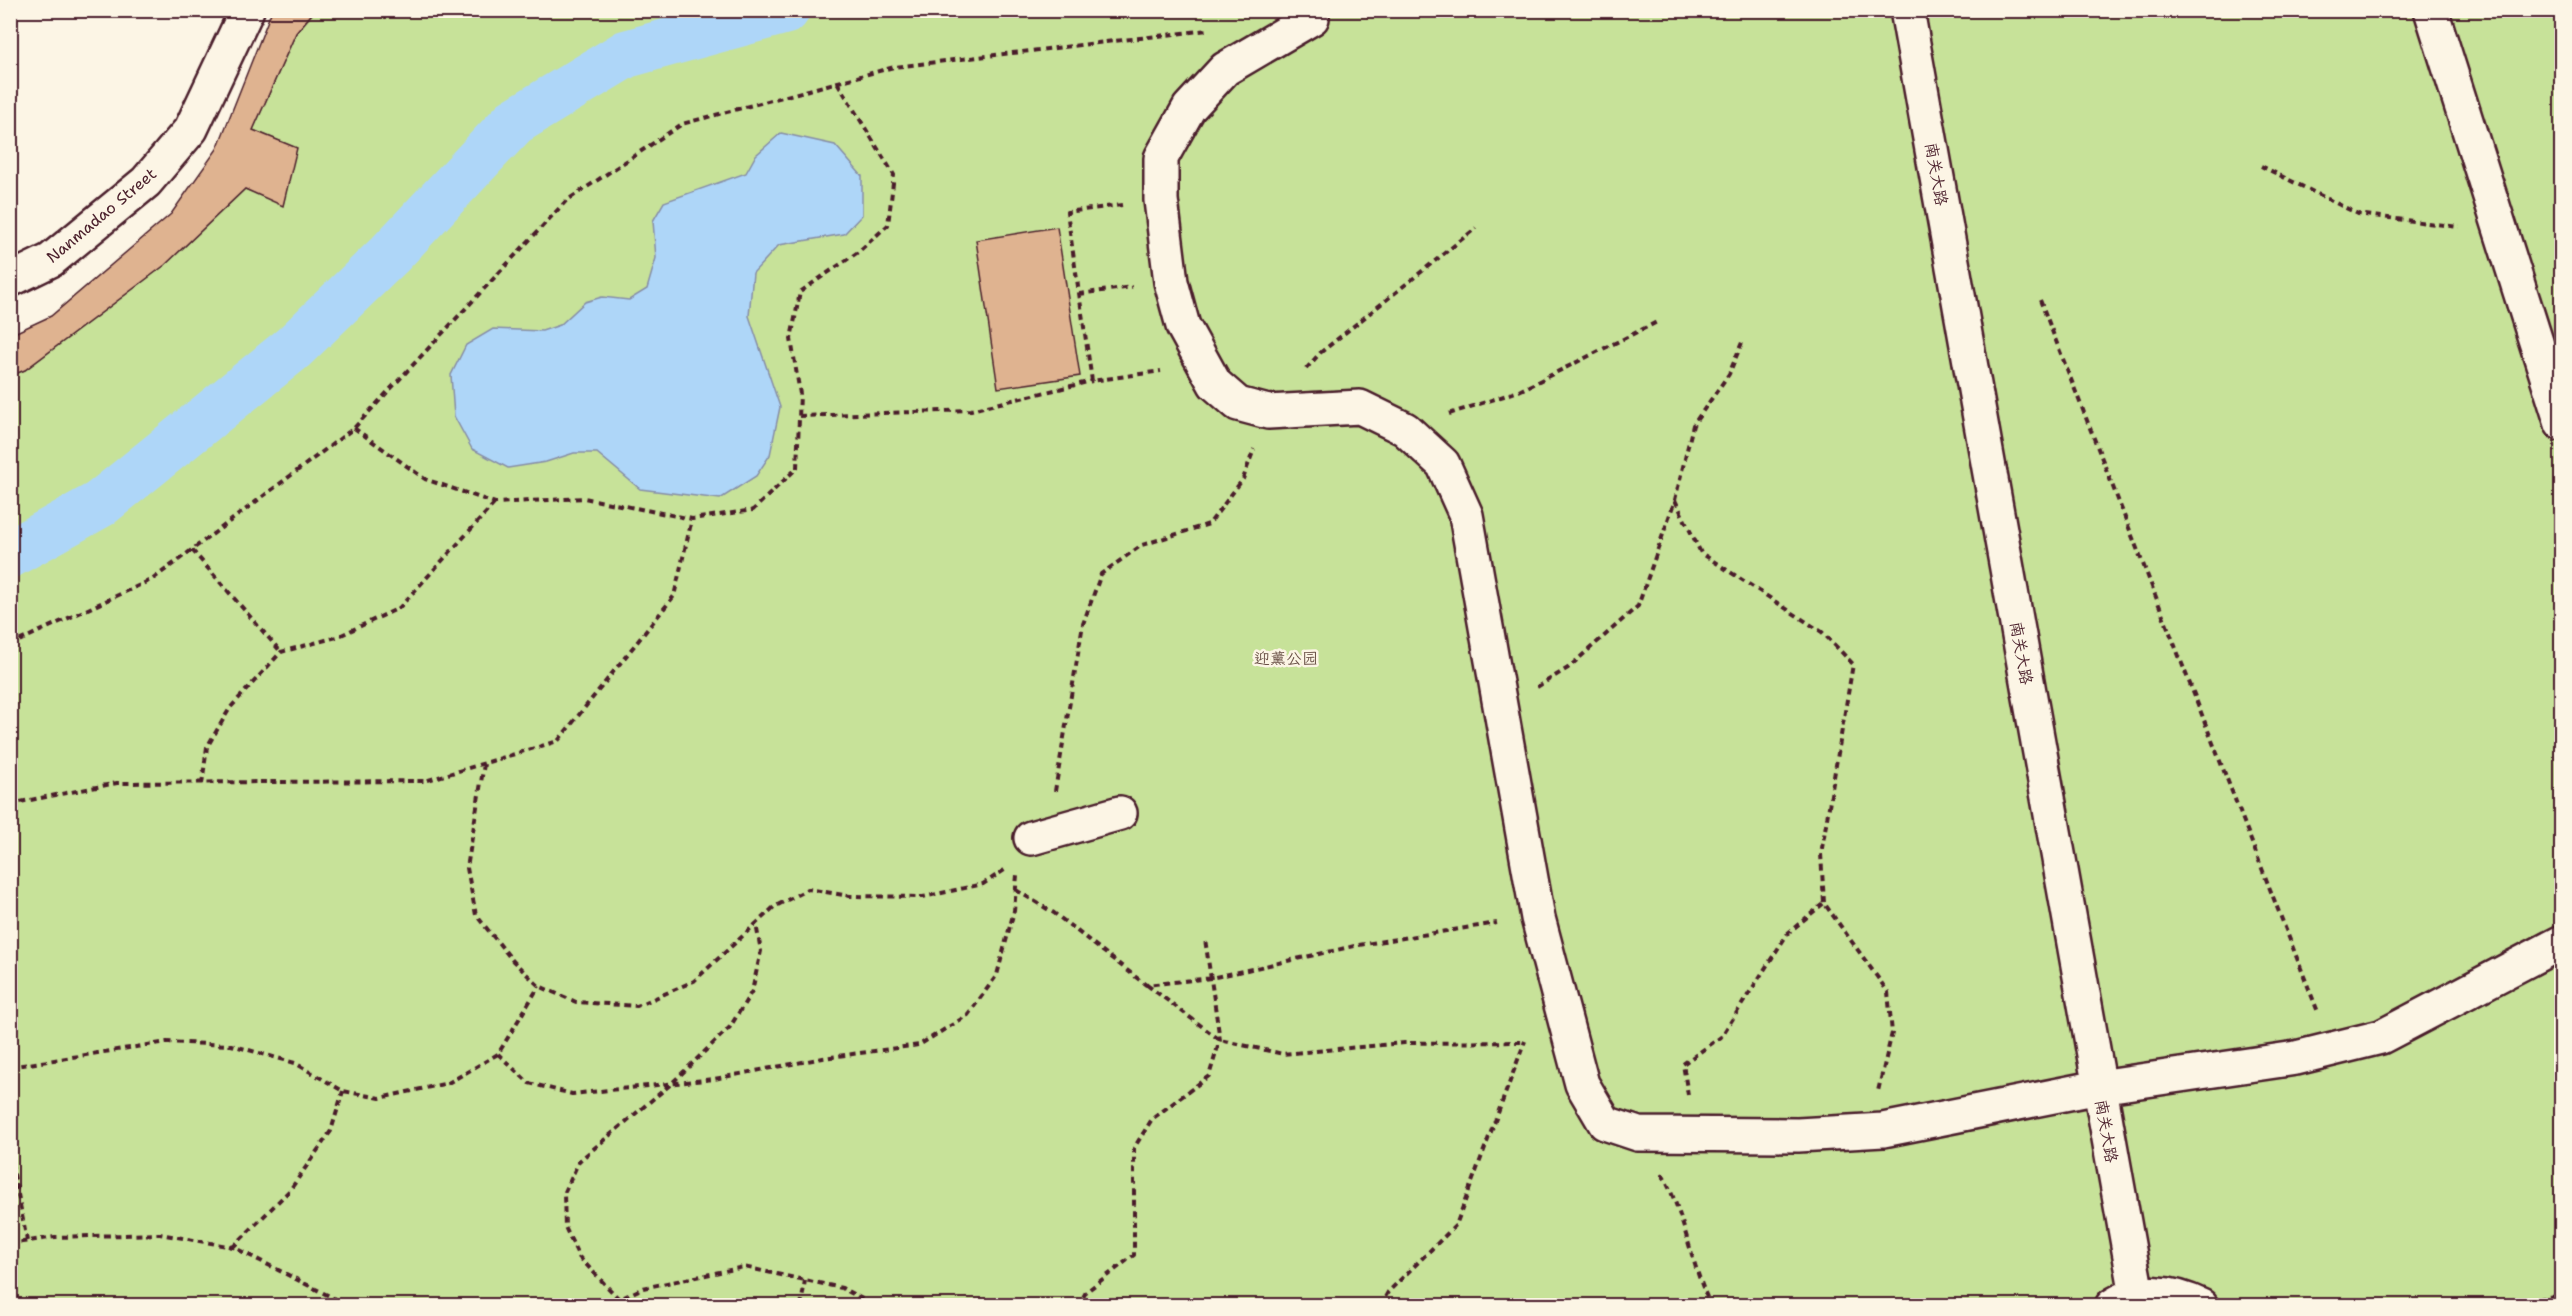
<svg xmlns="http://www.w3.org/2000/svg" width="2572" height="1316" font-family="'Shantell Sans','LXGW WenKai TC',sans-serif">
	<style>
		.green { fill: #c7e299; stroke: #888062; stroke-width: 1.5 }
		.water { fill: #aed6f8; stroke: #868da6; stroke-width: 1.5 }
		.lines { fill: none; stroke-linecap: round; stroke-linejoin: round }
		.canal { stroke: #aed6f8; stroke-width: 48 }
		.building { fill: #dfb390; stroke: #4a1f2b; stroke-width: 1.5 }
		.minor-casing { stroke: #4a1f2b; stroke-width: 38 }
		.path { stroke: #4a1f2b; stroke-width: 4; stroke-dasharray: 6 4.5; stroke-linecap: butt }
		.minor { stroke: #fcf5e5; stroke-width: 33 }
		.labels { text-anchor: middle; stroke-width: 5; stroke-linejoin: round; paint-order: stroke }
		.street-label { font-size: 16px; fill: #4a1f2b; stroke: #fcf5e5 }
		.park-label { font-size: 16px; fill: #695046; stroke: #fcf5e5 }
	</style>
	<rect width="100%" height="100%" fill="#fcf5e5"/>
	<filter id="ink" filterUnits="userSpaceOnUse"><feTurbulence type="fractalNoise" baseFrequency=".0167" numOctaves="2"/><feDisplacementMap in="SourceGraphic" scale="12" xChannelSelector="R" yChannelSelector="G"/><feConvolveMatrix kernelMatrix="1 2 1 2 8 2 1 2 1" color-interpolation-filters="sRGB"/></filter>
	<g filter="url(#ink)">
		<!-- green -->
		<path class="green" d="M315,11h2246v1294h-2550l-1,-929 15,-6 140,-105 80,-76 38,16 13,-57 -43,-18 43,-97z"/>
		<!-- water -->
		<path class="water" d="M781,133l54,12 27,31v39l-18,19 -65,11 -26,28 -4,43 31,91 -10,48 -14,21 -36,23 -80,-10 -43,-36h-23l-28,9 -38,6 -36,-19 -18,-33 -3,-41 15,-30 27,-16 49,2 18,-6 25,-23 17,-5 27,3 18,-11 9,-31 -3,-37 11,-19 82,-29 10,-18z"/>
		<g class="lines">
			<!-- canal -->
			<path class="canal" d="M10,554l90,-50 193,-156 97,-94 124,-132 112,-68 160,-44"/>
		</g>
		<!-- building -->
		<path class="building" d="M272,10h43l-19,23 -43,97 44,18 -14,58 -38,-17 -80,76 -140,105 -15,6v-41l41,-19 120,-102 46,-65z
			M1057,227l23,149 -82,12 -22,-148z"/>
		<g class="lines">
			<defs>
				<path id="minor" d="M1907,10l230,1285
					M2431,10l131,414
					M1312,18l-87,51 -36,39 -28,50v42l10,82 12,44 32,58 23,20 30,8 92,-5 45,22 38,35 23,51 72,403 44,166 23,39 33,11 160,1 85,-5 216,-43 197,-29 85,-21 181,-95
					M10,280l41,-20 95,-78 45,-53 56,-119
					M1031,838l89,-25
					M2112,1306c28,-19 61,-14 89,0"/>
			</defs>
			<!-- minor casing -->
			<use href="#minor" class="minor-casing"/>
			<!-- path -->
			<path class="path" d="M2556,10l6,3
				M2261,166l97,48 101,13
				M1122,205l-55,7 25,169 69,-10
				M1079,294l53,-7
				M2040,300l278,712
				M1306,369l14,-16 156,-125
				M1449,414l70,-23 138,-69
				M799,416l172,-6 121,-29
				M354,428l71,51 70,24 89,-5 108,21 61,-9 44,-42 3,-74 -9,-55 9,-47 58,-40 30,-27 6,-50 -57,-93
				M1675,500l26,53 121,79 31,32 -32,190 3,49 64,89 4,41 -14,58
				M192,550l89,102
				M10,645l143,-66 201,-151 212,-227 116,-77 212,-57 314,-37
				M1537,687l31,-19 70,-62 37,-106 18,-75 36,-51 14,-34
				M484,764l-17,104 9,47 37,46 26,25 37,16 61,4 57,-25 80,-74 34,-18 42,7 73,1 60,-13 23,-15
				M202,784l5,-37 23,-39 51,-56 56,-15 62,-29 96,-105
				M1055,791l28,-167 18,-50 41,-29 67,-21 34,-45 11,-30
				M10,804l107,-21 308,-2 133,-40 116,-145 18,-77
				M1016,890l38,23 92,72 65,-7 148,-33 138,-22
				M1147,985l73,55 63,14 121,-11 119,-1
				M498,1054l31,29 43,11 142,-15 109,-21 96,-13 49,-30 29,-40 17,-64 3,-36
				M10,1067l157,-25 64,3 64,18 48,28 37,7 68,-15 50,-29 41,-68
				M1688,1095l-5,-31 38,-27 67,-104 36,-30
				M10,1153l17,88
				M1662,1174c23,40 28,89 49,132
				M10,1244l45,-7 105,-3 73,13 116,59
				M233,1247l57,-57 41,-59 12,-40
				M619,1299l-40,-42 -14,-30 -1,-33 15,-33 92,-77 59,-57 22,-36 9,-40 -5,-27
				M605,1306l38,-18 101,-21 98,21 33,18
				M801,1306l4,-26
				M1078,1306l8,-14 48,-37v-107l18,-29 57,-43 11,-36 -15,-101
				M1380,1306l8,-14 68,-67 69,-184
				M2508,1306l54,-12"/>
			<!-- minor -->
			<use href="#minor" class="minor"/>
		</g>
	</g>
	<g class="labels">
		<!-- street labels -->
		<g class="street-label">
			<text transform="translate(1937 174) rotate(80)" y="6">南关大路</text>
			<text transform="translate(101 215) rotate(-40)" y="6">Nanmadao Street</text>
			<text transform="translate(2022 653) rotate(80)" y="6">南关大路</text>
			<text transform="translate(2107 1131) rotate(80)" y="6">南关大路</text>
		</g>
		<!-- park labels -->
		<g class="park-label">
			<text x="1286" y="664">迎薰公园</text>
		</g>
	</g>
	<!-- margin -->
	<rect width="2572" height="1316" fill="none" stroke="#fcf5e5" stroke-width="36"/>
	<rect x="18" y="18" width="2536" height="1280" fill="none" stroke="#4a1f2b" stroke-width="2" filter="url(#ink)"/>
</svg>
